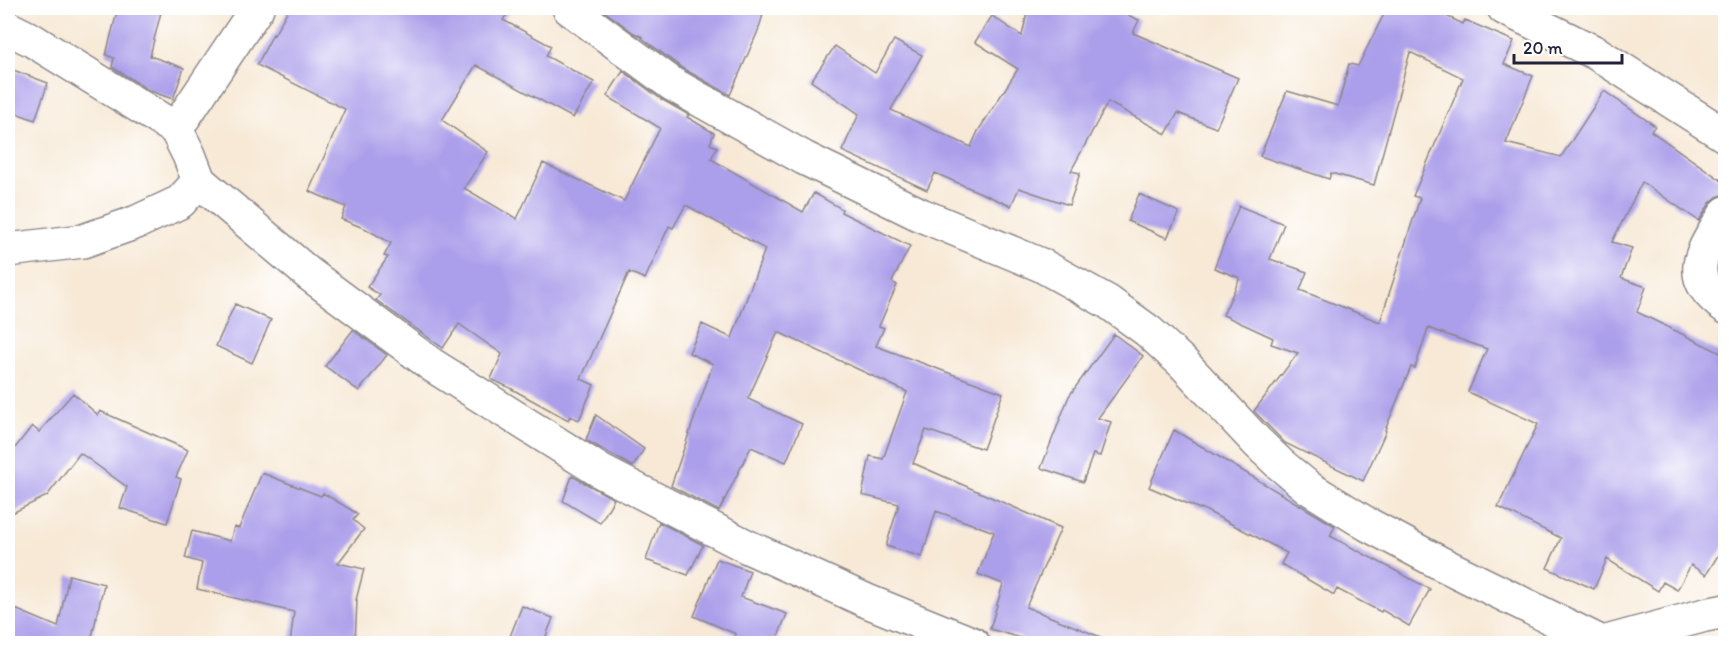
<svg xmlns="http://www.w3.org/2000/svg" width="1733" height="651" font-family="Itim,sans-serif">
	<style>
		.building { fill: #ab9eea }
		.lines { fill: none; stroke-linecap: round; stroke-linejoin: round }
		.minor-casing { stroke: #8c8688; stroke-width: 36 }
		.minor { stroke: #fff; stroke-width: 33 }
	</style>
	<rect width="100%" height="100%" fill="#fff"/>
	<filter id="ink" filterUnits="userSpaceOnUse"><feTurbulence type="fractalNoise" baseFrequency=".0167" numOctaves="2"/><feDisplacementMap in="SourceGraphic" scale="12" xChannelSelector="R" yChannelSelector="G"/><feConvolveMatrix kernelMatrix="1 2 1 2 8 2 1 2 1" color-interpolation-filters="sRGB"/></filter>
	<filter id="wash" filterUnits="userSpaceOnUse"><feTurbulence type="fractalNoise" baseFrequency=".008" numOctaves="4" result="noise"/><feDisplacementMap in="SourceGraphic" scale="24" xChannelSelector="R" yChannelSelector="G"/><feGaussianBlur stdDeviation="1.35" result="paint"/><feColorMatrix in="noise" values="0 0 0 0 0 0 0 0 0 0 0 0 0 0 0 0 0 1.4 0 .05"/><feComposite in="paint" operator="in"/></filter>
	<g filter="url(#wash)">
		<rect width="100%" height="100%" fill="#f7e9d6"/>
		<g id="blocks">
			<!-- building -->
			<path class="building" d="M118,8h44l-12,48 34,12 -11,31 -23,-8 -38,-24 2,-9 -8,-3z
				M289,8h222l-8,12 48,26 -5,10 48,26 -21,36 -97,-53 -34,55 46,32 -24,36 53,31 26,-56 81,38 36,-73 -53,-32 16,-25 38,28 28,16 -2,2 27,16 -4,11 7,3 -6,12 92,53 11,-19 28,16 -1,3 69,34 -18,36 5,3 -18,41 5,2 -8,18 127,47 -20,56 -57,-19 -13,33 148,65 -35,79 87,35v2h-94l2,-6 -31,-9 13,-45 -25,-10 16,-42 -58,-21 -14,46 -36,-11 13,-42 -37,-9 8,-39 13,3 24,-67 -129,-60 -30,67 54,25 -16,38 -35,-15 -32,64 -48,-25 42,-122 -24,-11 13,-29 30,14 33,-89 -77,-43h-3l-12,22 -4,-2 -24,53 -16,-7 -48,107 13,6 -15,35 -9,-4 -2,4 -58,-32 -19,-9 11,-25 -43,-30 -16,24 -67,-48 4,-5 -13,-8 21,-30 -4,-1 7,-13 -25,-14 -25,-10 5,-12 -37,-16 36,-82 -88,-44 16,-31 1,1z
				M600,8h165l-7,23 -28,64 -48,-27 -40,-30 1,-1 -9,-4z
				M1028,8h84l27,12 -6,13 105,45 -22,50 -38,-15 -12,21 -58,-32 -37,69 9,2 -11,32 -50,-17 -8,18 -76,-33 -8,17 -85,-39 17,-37 -48,-33 24,-35 40,27 19,-33 28,15 -31,55 80,37 7,-16 40,-62 -43,-27 17,-26 30,20z
				M1387,8h43l33,16 2,-4 49,21 -10,23 29,12 -27,67 55,14 43,-66 51,35 -4,5 74,52v11l-8,3 -7,6 -11,18 -57,-39 -30,60 20,6 -11,30 25,9 -9,25 88,43v189l-19,31 -15,-10 -14,25 -14,-8 -5,9 -51,-32 -13,30 -47,-21 14,-30 -63,-31 40,-83 -70,-32 19,-43 -59,-21 -13,40 -4,-1 -26,63 1,1 -23,50 -78,-38 -31,-32 44,-58 -27,-9 2,-6 -50,-23 17,-37 -26,-10 25,-62 45,18 -14,35 37,13 -7,18 80,32 40,-124 -7,-2 50,-118 -53,-26 -36,133 -43,-12 -2,6 -69,-23 27,-65 51,15 11,-42 9,2z
				M8,68l40,15 -13,37 -27,-10z
				M1139,194l40,18 -12,26 -39,-17z
				M235,304l36,16 -19,43 -36,-17z
				M353,330l34,25 -28,36 -34,-25z
				M1114,334l29,22 -45,62 13,4 -11,34 -7,-2 -10,28 -42,-14 28,-72z
				M73,393l25,22 2,-4 88,39 -12,27 5,2 -14,44 -47,-15 7,-21 -47,-34 -33,43 -39,19v-58l24,-31 7,6z
				M596,415l48,34 -11,18 -47,-27z
				M1174,430l161,96 -5,10 100,53 -21,37 -27,-16 -1,2 -44,-23 -3,6 -53,-31 6,-11 -86,-45 -1,1 -51,-22z
				M262,473l59,23 2,-3 35,21 -5,6 11,9 -26,34 26,6 -8,31h1l-2,44h-65l4,-32 -97,-23 5,-26 -17,-5 7,-27 38,10 4,-14 5,1z
				M572,476l42,23 -14,24 -37,-22z
				M659,522l44,23 -15,30 -42,-15z
				M717,559l33,12 -9,26 46,17 -12,30h-42l3,-10 -42,-18z
				M69,575l35,9 -13,57 4,3h-87v-38l50,21z
				M522,606l31,12 -10,26h-36z"/>
		</g>
	</g>
	<g filter="url(#ink)">
		<use href="#blocks" fill-opacity="0" stroke="#8c8688" stroke-width="1.5"/>
		<g class="lines">
			<defs>
				<path id="minor" d="M569,8l103,76 132,74 117,57 120,50 67,37 40,29 35,32 74,79 23,22 29,24 58,36 73,39 164,81
					M1504,8l92,45 130,83
					M8,28l24,12 144,89 13,26 10,26 110,93 123,91 170,107 146,75 119,54 106,43
					M176,129l81,-121
					M1726,213c-22,37 -46,63 0,94
					M8,250l75,-9 54,-19 43,-20 19,-21
					M1603,643l102,-28 21,-4"/>
			</defs>
			<!-- minor casing -->
			<use href="#minor" class="minor-casing"/>
			<!-- minor -->
			<use href="#minor" class="minor"/>
		</g>
	</g>
	<!-- margin -->
	<rect width="1733" height="651" fill="none" stroke="#fff" stroke-width="30"/>
	<!-- scale -->
	<path d="M1514 54v9h108v-9" fill="none" stroke="#22223b" stroke-width="3"/>
	<text x="1523" y="54" font-size="18" fill="#22223b" stroke="#ffffff" stroke-width="4.5" paint-order="stroke">20 m</text>
</svg>
